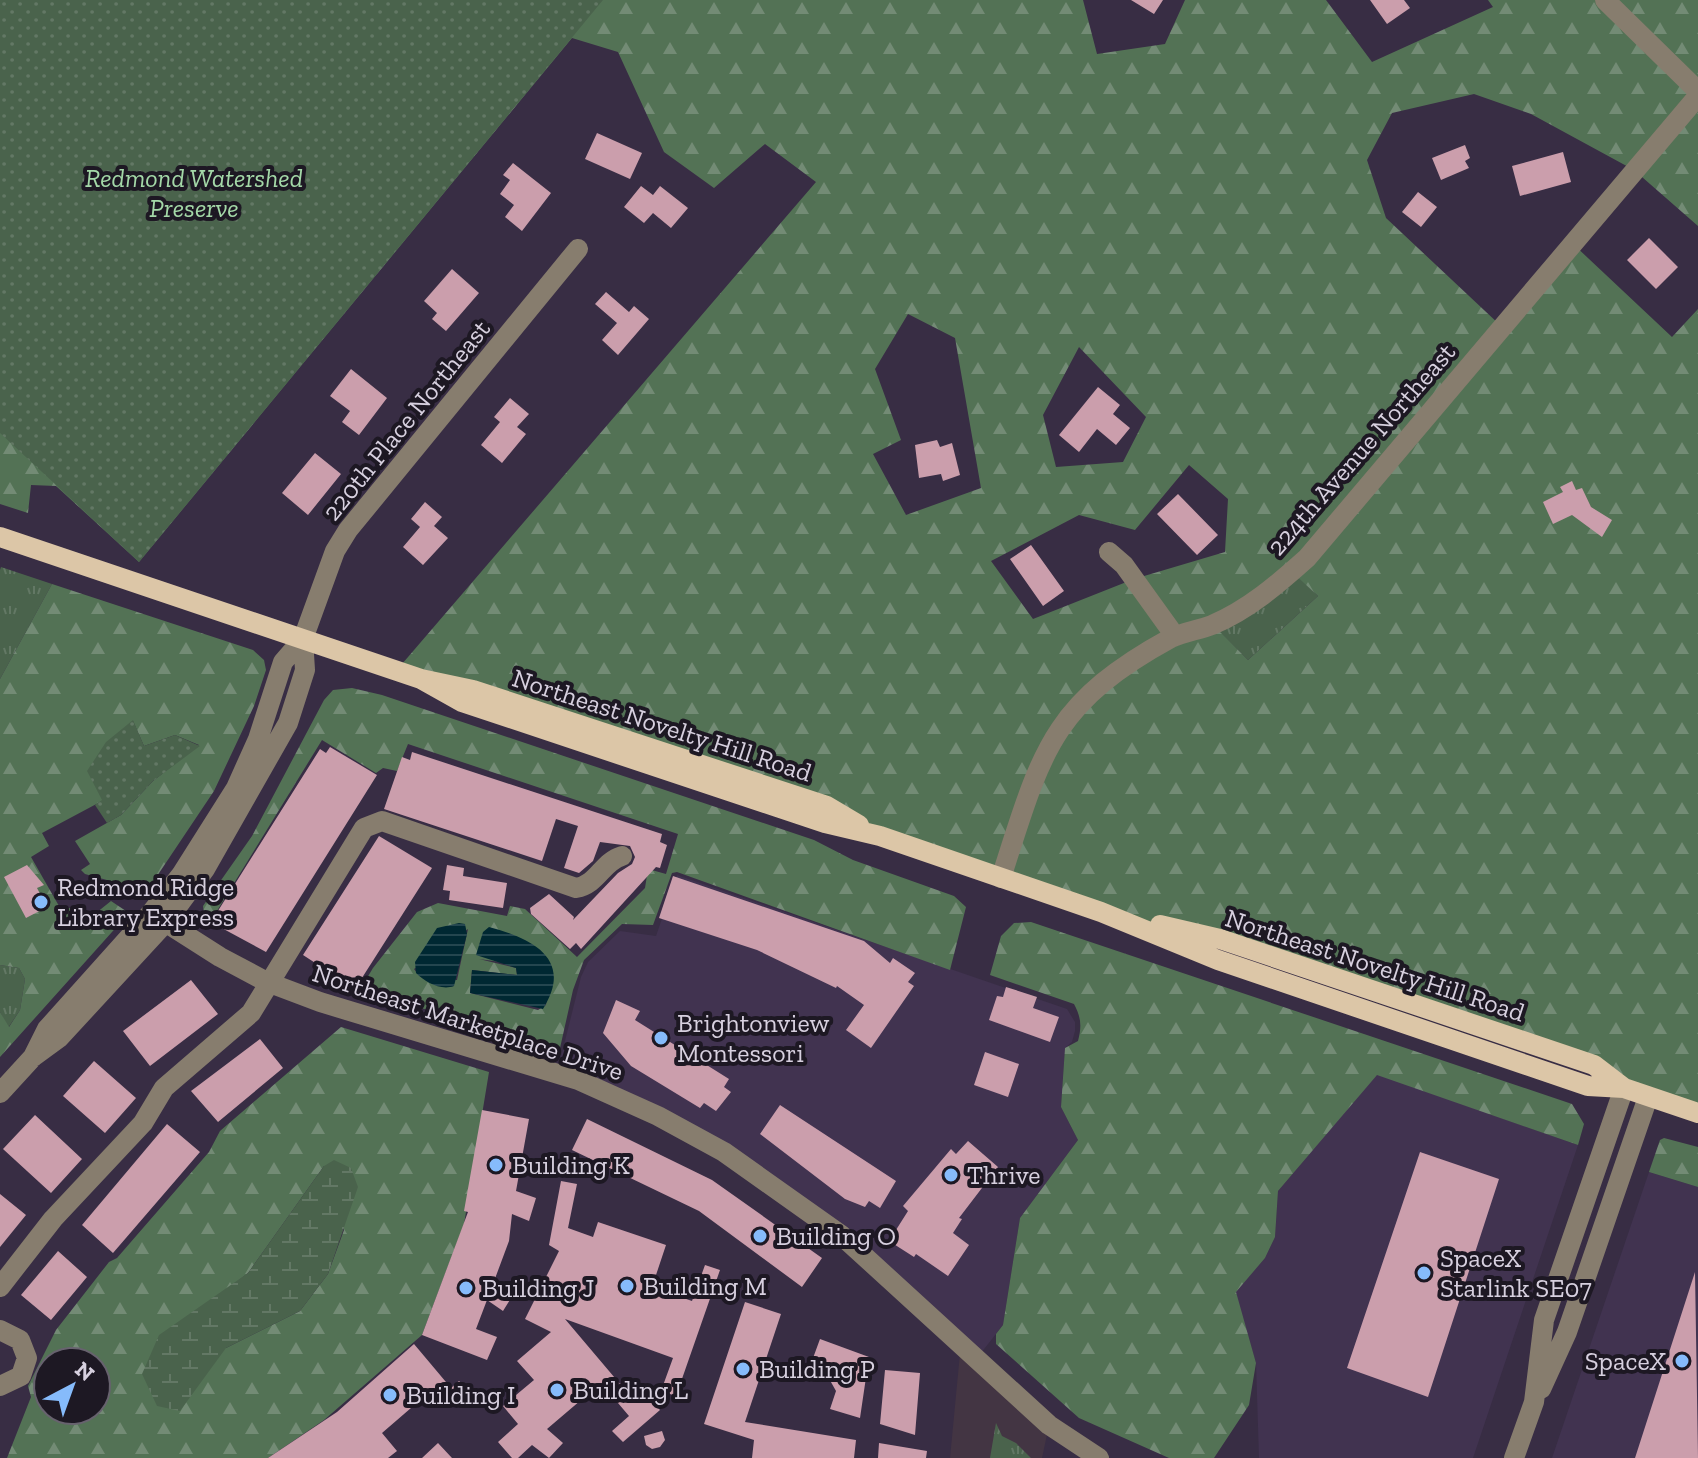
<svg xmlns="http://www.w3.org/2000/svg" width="1698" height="1458" font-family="'Zilla Slab',serif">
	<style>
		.built { fill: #413350 }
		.industrial { fill: #433543 }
		.grass { fill: url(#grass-tufts) }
		.forest { fill: url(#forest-firs); fill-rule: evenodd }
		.wetland { fill: url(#wetland-marsh) }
		.park { fill: url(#park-dots) }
		.water { fill: url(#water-rules) }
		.building { fill: #cb9eac }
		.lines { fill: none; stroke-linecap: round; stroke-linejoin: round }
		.minor { stroke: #877d6e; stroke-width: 20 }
		.major { stroke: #dcc6a7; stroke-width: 20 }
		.poi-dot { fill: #86bbfb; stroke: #1d1823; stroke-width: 3 }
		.labels { text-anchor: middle; stroke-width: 8; stroke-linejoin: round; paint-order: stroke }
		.park-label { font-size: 26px; font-style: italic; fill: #a4d9a8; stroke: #1d1823 }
		.street-label { font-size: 26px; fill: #d7d0df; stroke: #1d1823 }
		.poi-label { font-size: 26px; fill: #d7d0df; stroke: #1d1823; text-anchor: start }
	</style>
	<defs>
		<pattern id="grass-tufts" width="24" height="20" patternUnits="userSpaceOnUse" patternTransform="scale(2)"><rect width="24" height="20" fill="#4a634c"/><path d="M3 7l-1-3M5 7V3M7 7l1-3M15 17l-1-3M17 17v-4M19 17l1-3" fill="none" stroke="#637865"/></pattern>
		<pattern id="forest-firs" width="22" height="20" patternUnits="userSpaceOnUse" patternTransform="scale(2)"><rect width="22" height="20" fill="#537255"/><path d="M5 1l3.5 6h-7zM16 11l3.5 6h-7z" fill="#738b75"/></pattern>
		<pattern id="wetland-marsh" width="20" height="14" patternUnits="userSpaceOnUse" patternTransform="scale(2)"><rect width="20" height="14" fill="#4a634c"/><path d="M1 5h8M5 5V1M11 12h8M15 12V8" fill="none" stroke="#637865"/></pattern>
		<pattern id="park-dots" width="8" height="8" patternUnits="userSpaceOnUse" patternTransform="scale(2)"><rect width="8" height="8" fill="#4a634c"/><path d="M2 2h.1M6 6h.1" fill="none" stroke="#637865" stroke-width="1.8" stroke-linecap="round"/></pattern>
		<pattern id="water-rules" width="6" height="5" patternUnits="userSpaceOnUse" patternTransform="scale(2)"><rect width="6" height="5" fill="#002832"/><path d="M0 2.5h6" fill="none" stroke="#24464f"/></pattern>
	</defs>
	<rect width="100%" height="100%" fill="#382d44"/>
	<!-- built -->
	<path class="built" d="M677,875l390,134 8,13v9l-3,11 -7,6 -4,59 17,33 -58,78 -17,107 -26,33 -209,-178 -211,-107 24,-96 7,-15 32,-31 36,5z
		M1377,1074l201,71 -105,313h-214l-3,-95 -21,-71 30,-34 10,-21 3,-46z
		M1649,1172l49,15v271h-146z"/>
	<!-- industrial -->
	<path class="industrial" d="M961,1343l88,82 -7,33h-92z"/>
	<!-- grass -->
	<path class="grass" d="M1,567l51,17 -52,95v-109z
		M1292,571l26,25 -70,64 -36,-35z
		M0,965l19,3 6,11 -5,31 -12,18 -8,-16z
		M996,1423l6,13 14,7 15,15h-41z"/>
	<!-- forest -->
	<path class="forest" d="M0,0h1083l14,54 68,-10 20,-44h141l46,62 121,-55 -5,-7h210v226l-64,-56 -103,-56 -57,-20 -82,19 -25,47 19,58 115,108 71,-83 100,94 26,-28v804l-104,-48 -493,-153 -705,-241 420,-489 -51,-38 -51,44 -50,-36 -46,-100 -46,-14 -433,524 -83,-76 -25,-1 -3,28 -28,-9zM908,314l47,24 26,150 -75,27 -33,-61 28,-14 -26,-71zM1079,347l67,70 -23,45 -67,5 -13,-52zM1189,465l39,34 -3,53 -91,27 -101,40 -42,-58 88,-46 56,15zM1292,572l26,24 -70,64 -35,-35z
		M52,584l201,66 11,10 2,10 -12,36 -40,85 -67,100 -62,-17 -4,-4 9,-6 -15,-23 46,-26 32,-34 46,-36 -24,-10 -31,11 -11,-25 -31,80 -60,32 7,13 -18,11 28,49 37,7 15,-12 18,12 -129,144v-45l9,15 11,-17 5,-31 -6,-11 -19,-3v-286z
		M352,688l30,7 432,145 39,20 101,36 12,11 -16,63 -273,-98 -5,1 -19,52 -31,-1 -38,36 -11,30 -13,58 -191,-55 -2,-15 6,-10 44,-56 21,-9 69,13 3,-10 15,3 52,48 68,-69 3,-19 18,5 12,-40 -270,-90 -11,27 -14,-3 -7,5 -54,-33 -110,179 -8,-5 -1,-8 49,-70 72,-136 9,-10zM468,929l-11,51c-15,-1 -35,2 -43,-11zM479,959l72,10 -5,36 -8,5 -68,-17 2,-23 45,5 -1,-7z
		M1031,922l541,182 12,20 -6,21 -201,-70 -99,116 -3,46 -10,21 -29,34 20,71 -7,42 -35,53h-45l-90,-40 -83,-74v-10l7,-9 17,-107 58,-78 -17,-33 4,-59 13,-7c4,-15 3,-24 -4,-37l-84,-29 11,-39 13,-13z
		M341,1027l148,45 -25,152 -42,111 -98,85 -56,38h-261l24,-61 -3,-11 28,-56 53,-68 8,-4 92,-106 11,-21zM324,1166l20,64 -16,44 -28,37 -74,37 -6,-53 28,-22zM48,1362h48v48h-48z
		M1664,1138l34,9v40l-49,-15 11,-32z"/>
	<!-- wetland -->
	<path class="wetland" d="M334,1160l17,8 7,19 -30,87 -28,37 -74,37 -46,63 -23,-5 -15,-32 17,-39 89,-62 76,-107z"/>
	<!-- park -->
	<path class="park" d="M0,0h603l-464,562 -139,-129z
		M133,720l11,26 31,-11 25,11 -47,35 -32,34 -14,8 -12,-18 7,-5 -15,-29 19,-29z"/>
	<!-- water -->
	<path class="water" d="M459,923l6,1 2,10 -13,52c-13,5 -29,-4 -38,-13l-1,-11 22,-34z
		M489,927c41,11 86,31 54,82l-73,-16 2,-23 45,5 -1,-7 -40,-13 7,-23z"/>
	<!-- building -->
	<path class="building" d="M1131,0h32l-9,14z
		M1370,0h34l6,8 -23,16z
		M597,133l45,20 -12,26 -45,-20z
		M1465,145l5,13 -5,3 4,7 -28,12 -9,-22z
		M1563,152l8,30 -51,14 -8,-30z
		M513,163l38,30 -29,38 -17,-14 9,-12 -14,-11 10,-14 -7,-5z
		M641,186l12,9 7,-9 28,22 -17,20 -18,-15 -9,10 -20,-16z
		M1418,192l19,15 -16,20 -19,-15z
		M1649,238l29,29 -22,22 -29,-29z
		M452,269l27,24 -33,38 -14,-12 5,-6 -13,-12z
		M606,292l23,20 5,-6 15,13 -31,36 -16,-15 15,-17 -22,-19z
		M351,369l36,29 -28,37 -17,-13 8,-11 -20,-15z
		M1098,387l22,18 -7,9 17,14 -14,17 -19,-16 -18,23 -20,-17z
		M510,398l19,16 -12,13 9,7 -24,29 -21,-18 19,-23 -6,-5z
		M937,440l3,7 12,-4 8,32 -17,6 -2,-7 -22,4 -4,-33z
		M315,453l26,21 -33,41 -26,-22z
		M1572,481l4,9 6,-2 9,19 21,13 -10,17 -30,-22 -19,9 -10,-22 20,-10 -3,-5z
		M1178,494l40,41 -21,20 -40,-41z
		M425,502l17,15 -8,9 14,12 -25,27 -20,-18 17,-20 -9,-8z
		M1031,545l33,46 -21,15 -33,-47z
		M330,747l47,28 -111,177 -48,-26 5,-8 -7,-4 104,-165 6,4z
		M412,752l250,82 -2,8 7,3 -7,23 -4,-1 -75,82 -5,-6 -6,6 -39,-35 -1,-6 19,-14 25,23 -1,3 45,-47 14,-9 3,-7 -5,-11 -30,-4 -7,19 -14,12 -15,-5 14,-42 -22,-7 -14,42 -158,-52 18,-52 8,3z
		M379,836l53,32 -72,113 -6,-4 -5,8 -46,-30z
		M27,865l17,20 -7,3 10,19 -21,11 -22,-41z
		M447,865l17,3 -1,8 44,7 -4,25 -54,-8 1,-9 -7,-1z
		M673,876l191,65 26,22 3,-5 22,15 -7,9 6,4 -43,62 -25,-18 18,-25 -27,-19 -1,2 -79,-38 -98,-32z
		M191,980l27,34 -68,52 -27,-35z
		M1006,987l31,10 -4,11 26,9 -9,25 -61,-22 8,-24 6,1z
		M616,1000l24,11 -5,9 94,59 -5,8 7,5 -15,19 -12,-8 -4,5 -69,-42 -28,-33z
		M260,1039l23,29 -65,54 -27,-31z
		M985,1052l34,12 -11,33 -34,-12z
		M94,1061l42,37 -31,35 -42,-37z
		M780,1105l116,76 -16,27 -11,-7 -4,6 -20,-8 -85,-65z
		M482,1110l47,9 -13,72 20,7 -7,23 -17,-7 -3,27 -16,43 20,11 -10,16 -16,-11 -11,29 21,8 -10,23 -65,-25 46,-123 -4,-1z
		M35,1115l47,44 -31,34 -48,-44z
		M587,1119l125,61 110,78 -20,29 -103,-76 -127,-61z
		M167,1124l33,28 -87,101 -31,-28z
		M968,1141l30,26 -39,51 3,1 -9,14 16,12 -21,31 -32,-22 -2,3 -25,-16 19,-30 -5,-5 48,-57 5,5z
		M1420,1152l79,27 -71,218 -81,-29z
		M561,1181l16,3 -9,44 25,9 5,-15 68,23 -14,42 40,14 13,-36 15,5 -44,126 -15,-5 12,-33 -108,-39 55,65 9,-7 31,33 -37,32 -11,-11 17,-15 -28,-33 -54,46 16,14 -14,15 -17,-13 -14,13h-6l-14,-16 20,-18 -15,-18 31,-26 -17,-19 34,-29 -26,-13 34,-68 -10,-6z
		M0,1194l26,21 -26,32z
		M58,1251l29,26 -36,43 -30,-25z
		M1695,1272l3,186h-63z
		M745,1302l36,12 -36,108 111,18 -2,18h-102l2,-18 -50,-16z
		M820,1339l49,18 -9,61 -30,-9 6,-18 -9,-16 -18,-6z
		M414,1344l37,44 8,-7 9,8 -19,17 -16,-17 -51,44 15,18 -9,7h-120l69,-46z
		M885,1370l35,3 -5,62 -35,-11z
		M662,1431l3,9 -5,7 -8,2 -6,-4 -2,-9z
		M438,1443l14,15h-30z
		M879,1443l48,8 -1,7h-48z"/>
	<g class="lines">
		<!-- minor -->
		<path class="minor" d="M1605,0l93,91
			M1109,552l15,13 51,71
			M1001,878c40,-124 49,-174 170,-240 13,-6 28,-8 41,-13 36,-15 66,-41 95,-67l391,-462
			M151,913l69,44 47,25 53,20 258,78 80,36 66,36 117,83 208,190 50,33
			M33,1057l14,-28 104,-116 30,-38 55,-87 22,-49 25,-77 20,-23 32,-88 13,-21 230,-281
			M0,1093l33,-36 26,-19 107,-116 39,-53 83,-146 17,-53 -2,-31
			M0,1287l53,-68 90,-96 21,-35 87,-75 113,-185 18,-7 194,67c22,-4 26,-26 46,-32
			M0,1330l20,10 7,18 -6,18 -21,10
			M1541,1389l26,-57 81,-235
			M1514,1458l20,-56 10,-82 80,-232"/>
		<!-- major -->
		<path class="major" d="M0,537l421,142 52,11 354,116 32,19
			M421,679l41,23 363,121 55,13 221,76 117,48 370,126 36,2 74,25
			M1160,925l60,14 374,126 30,23"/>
	</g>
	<!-- markers -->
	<g class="poi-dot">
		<circle cx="41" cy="902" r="8"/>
		<circle cx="661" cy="1038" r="8"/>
		<circle cx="496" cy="1165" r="8"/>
		<circle cx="951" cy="1175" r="8"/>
		<circle cx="760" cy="1236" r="8"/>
		<circle cx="1424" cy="1273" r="8"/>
		<circle cx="627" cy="1286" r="8"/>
		<circle cx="466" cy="1288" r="8"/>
		<circle cx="1682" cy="1361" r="8"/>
		<circle cx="743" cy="1369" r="8"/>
		<circle cx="557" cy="1390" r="8"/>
		<circle cx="390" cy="1395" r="8"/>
	</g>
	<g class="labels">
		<!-- park labels -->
		<g class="park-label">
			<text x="194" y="187">Redmond Watershed<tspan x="194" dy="30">Preserve</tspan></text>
		</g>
		<!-- street labels -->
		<g class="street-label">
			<text transform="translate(406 420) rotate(-51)" y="9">220th Place Northeast</text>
			<text transform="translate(1361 449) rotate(-49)" y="9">224th Avenue Northeast</text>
			<text transform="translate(662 725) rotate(18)" y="9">Northeast Novelty Hill Road</text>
			<text transform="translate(1375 965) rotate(18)" y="9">Northeast Novelty Hill Road</text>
			<text transform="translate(468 1022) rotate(18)" y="9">Northeast Marketplace Drive</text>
		</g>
		<!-- poi labels -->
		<g class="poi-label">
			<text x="57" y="896">Redmond Ridge<tspan x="57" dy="30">Library Express</tspan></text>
			<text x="677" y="1032">Brightonview<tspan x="677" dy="30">Montessori</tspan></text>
			<text x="512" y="1174">Building K</text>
			<text x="967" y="1184">Thrive</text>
			<text x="776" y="1245">Building O</text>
			<text x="1440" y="1267">SpaceX<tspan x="1440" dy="30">Starlink SE07</tspan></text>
			<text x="643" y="1295">Building M</text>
			<text x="482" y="1297">Building J</text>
			<text x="1666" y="1370" text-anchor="end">SpaceX</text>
			<text x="759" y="1378">Building P</text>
			<text x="573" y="1399">Building L</text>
			<text x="406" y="1404">Building I</text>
		</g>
	</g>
	<!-- north arrow -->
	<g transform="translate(72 1386) rotate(41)"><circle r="38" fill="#1d1823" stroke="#67626e" stroke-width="2"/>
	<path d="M0-6L14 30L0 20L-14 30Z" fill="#86bbfb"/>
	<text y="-12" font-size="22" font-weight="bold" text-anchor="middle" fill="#d7d0df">N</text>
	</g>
</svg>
